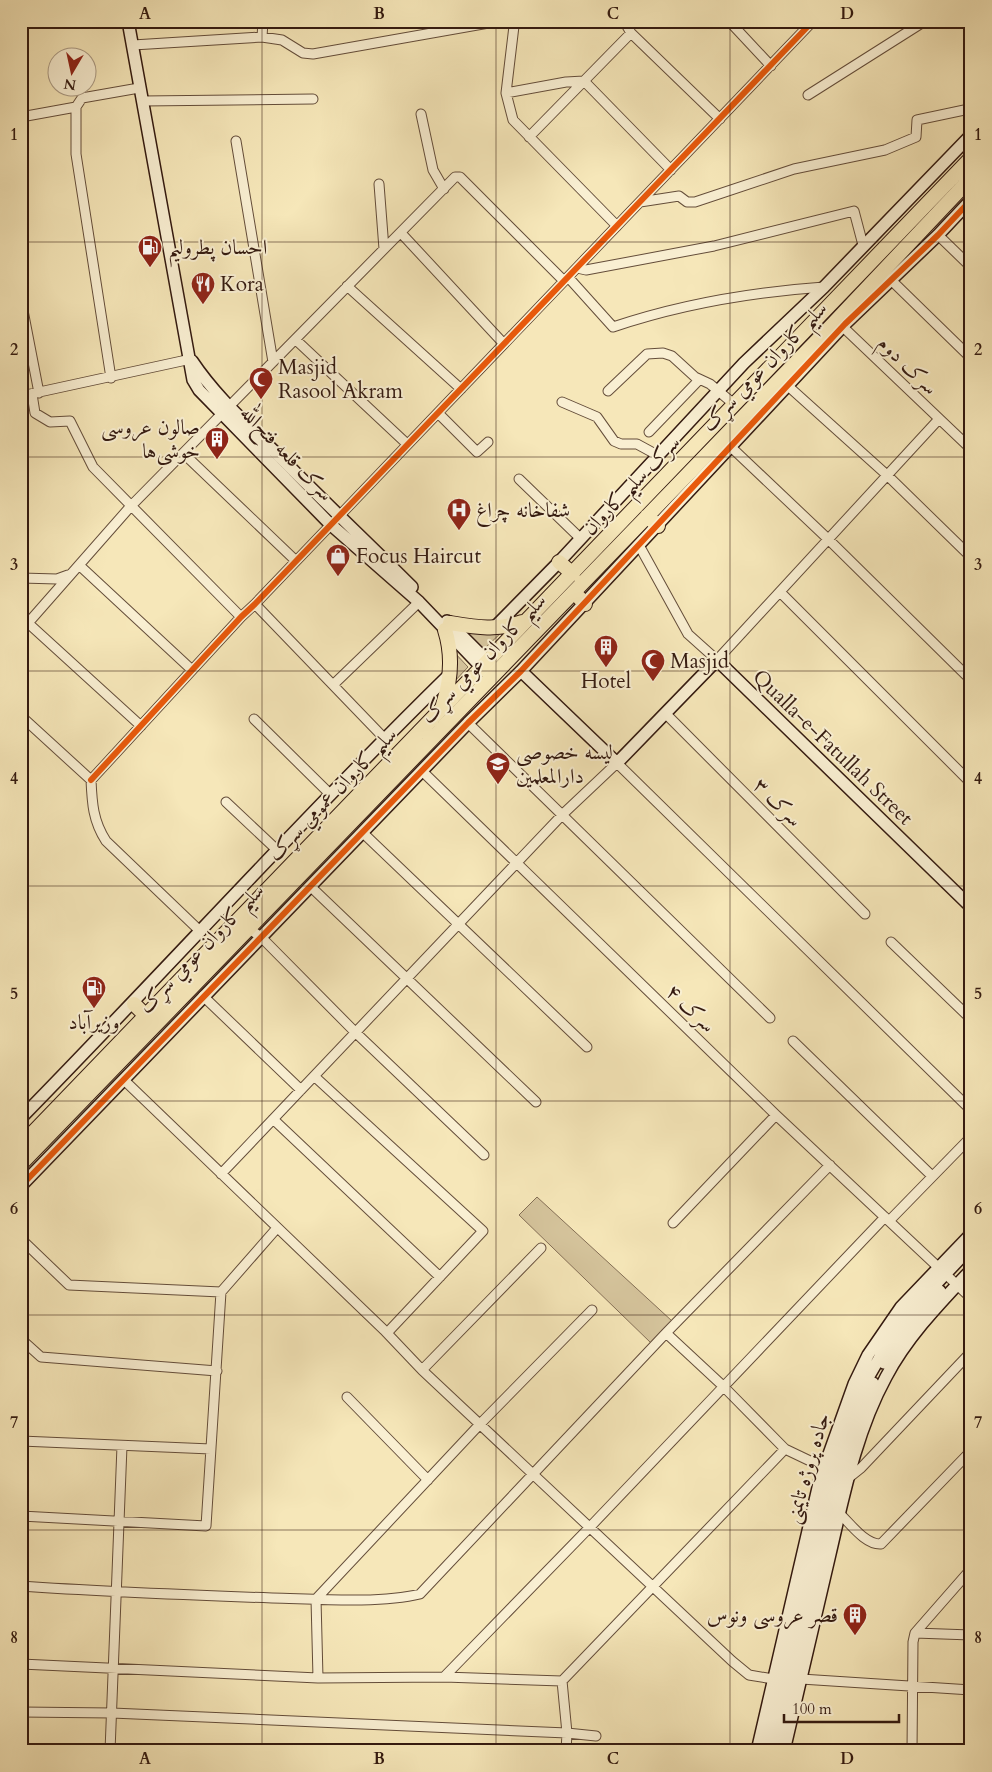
<svg xmlns="http://www.w3.org/2000/svg" width="992" height="1772" font-family="Cardo,Amiri,serif">
	<style>
		.grass { fill: url(#grass-tufts); stroke: #846f56 }
		.park { fill: #d5c49c; stroke: #846f56 }
		.lines { fill: none; stroke-linecap: round; stroke-linejoin: round }
		.street-casing { stroke: #644d3a; stroke-width: 11 }
		.secondary-casing { stroke: #341a10; stroke-width: 14 }
		.primary-casing { stroke: #341a10; stroke-width: 16 }
		.street { stroke: #f9efd2; stroke-width: 9 }
		.secondary { stroke: #f9efd2; stroke-width: 11 }
		.primary { stroke: #f6e7b9; stroke-width: 14 }
		.cycleway-casing { stroke: #f9efd2; stroke-width: 9 }
		.cycleway { stroke: #e8590c; stroke-width: 6 }
		.grid { fill: none; stroke: #341a10; stroke-width: 1; stroke-opacity: 0.55 }
		.labels { text-anchor: middle; stroke-width: 4; stroke-linejoin: round; paint-order: stroke }
		.poi-label { font-size: 21px; fill: #341a10; stroke: #f9efd2; text-anchor: start }
		.street-label { font-size: 21px; fill: #341a10; stroke: #f9efd2 }
		.neatline { fill: none; stroke: #341a10; stroke-width: 2 }
		.grid-label { font-size: 16px; text-anchor: middle; font-weight: bold; fill: #341a10 }
	</style>
	<defs>
		<pattern id="grass-tufts" width="24" height="20" patternUnits="userSpaceOnUse" patternTransform="scale(1.25)"><rect width="24" height="20" fill="#d5c49c"/><path d="M3 7l-1-3M5 7V3M7 7l1-3M15 17l-1-3M17 17v-4M19 17l1-3" fill="none" stroke="#b7a885"/></pattern>
	</defs>
	<rect width="100%" height="100%" fill="#f6e7b9"/>
	<filter id="stains"><feTurbulence type="fractalNoise" baseFrequency=".004" numOctaves="4"/><feColorMatrix values="0 0 0 0 .2 0 0 0 0 .09 0 0 0 0 .02 0 0 0 .5 -.17"/></filter>
	<radialGradient id="worn" r=".72"><stop offset=".6" stop-color="#630" stop-opacity="0"/><stop offset="1" stop-color="#630" stop-opacity=".3"/></radialGradient>
	<!-- grass -->
	<path class="grass" d="M461,630l42,1 -19,18z
		M453,651l15,16 -15,16z"/>
	<!-- park -->
	<path class="park" d="M537,1197l135,124 -21,22 -132,-128z"/>
	<g class="lines">
		<defs>
			<path id="street" d="M624,21l7,12 89,86
				M729,21l42,45
				M514,26l-8,67 7,27 104,106
				M262,37l1,-16
				M133,45l129,-8 20,3 21,13 10,1 187,-33
				M506,93l60,-11 18,-1 87,89
				M808,95l117,-74
				M143,101l170,-2
				M421,114l12,56 11,19
				M21,117l55,-10
				M529,137l102,-104
				M236,141l37,221
				M379,184l5,65
				M640,202l39,-6 8,6h8l99,-33 91,-19 31,-13 1,-17 52,-11 2,1
				M401,233l103,111
				M938,235l33,32
				M577,268l9,2 128,-24 140,-35 9,34
				M568,277l45,50c68,-23 140,-35 211,-40
				M890,279l81,79
				M347,286l114,103
				M21,300l18,93
				M843,327l128,122
				M296,340l111,104
				M111,378l-35,-224v-47l6,-9 57,-10
				M788,386l100,90 83,81
				M608,391l39,-37 16,-1 9,3 23,21 15,7 25,21
				M32,394l3,19 15,9 20,-1 23,46 148,150
				M21,396l170,-37
				M562,402l35,15 17,24 7,3h16l22,12
				M438,413l39,39 11,-10
				M649,432l50,-52
				M732,448l96,91 143,141
				M183,453l112,107
				M519,479l61,59
				M640,547l48,87 29,26 222,-241
				M79,565l113,105
				M21,578l36,1 11,-4
				M780,592l191,191
				M255,604l129,134
				M28,623l113,103
				M21,631l109,-124 325,-330h5l104,104
				M334,684l85,-82
				M666,714l199,200
				M21,716l70,64c1,23 2,41 15,61l95,91
				M254,719l77,76
				M468,723l302,295
				M422,771l354,344 195,183
				M91,780l150,-163 14,-13 558,-583
				M226,802l51,48
				M362,832l225,215
				M310,886l226,216
				M248,928l13,9 94,95 129,123
				M891,942l80,77
				M203,996l98,94
				M793,1041l139,135
				M314,1076l169,155 -96,102
				M125,1081l259,249 38,40 310,291 17,14 24,4
				M273,1119l167,158
				M221,1174l342,-360 54,-51 354,347
				M889,1221l82,-84
				M673,1223l103,-108
				M21,1239l48,46 152,7 56,-64
				M666,1333l57,53 62,63 44,21
				M21,1339l20,18 176,14
				M422,1370l119,-122
				M347,1397l81,83
				M21,1441l190,8
				M846,1475l5,1 10,-8 110,-116
				M839,1513c11,10 26,32 42,31l90,-93
				M21,1516l185,10 15,-234
				M21,1586c84,6 167,9 251,12 43,1 107,6 148,-4l246,-261 164,-168
				M915,1633l56,2
				M21,1664l297,14 126,-1 118,4 223,-232
				M444,1677l146,-150 295,-310
				M318,1678l-2,-79 165,-176 111,-113
				M801,1679l170,11
				M21,1712l91,1 455,20 -5,-52
				M110,1751l12,-305
				M566,1751l1,-18 29,3
				M912,1751l1,-109 2,-9 56,-64"/>
			<path id="secondary" d="M128,21l65,359 6,10 131,134 89,78 68,71
				M192,361c24,36 56,64 87,95 44,45 89,87 133,131
				M447,621l45,45
				M494,628l65,-66 185,-199 80,-76 147,-152
				M521,671l96,92 100,-103 254,247
				M21,1118c144,-147 282,-300 429,-444
				M21,1186l447,-463 53,-52 324,-347 93,-89 33,-35
				M884,1363l37,-51 19,-21
				M757,1751l63,-272 34,-95 14,-29 33,-48 70,-73
				M765,1751l64,-274 33,-89 33,-57 22,-27 54,-57
				M776,1751l65,-277 32,-91
				M784,1751c15,-66 31,-131 46,-197 14,-60 26,-122 56,-177 21,-40 54,-74 85,-107"/>
			<path id="primary" d="M647,516l11,10
				M559,562l14,12
				M574,592l11,12
				M450,623c25,4 48,8 72,-1
				M443,705c8,-25 10,-50 2,-75
				M134,1004l11,11
				M21,1145c316,-330 635,-656 950,-987
				M21,1164l811,-839 139,-147"/>
		</defs>
		<!-- street casing -->
		<use href="#street" class="street-casing"/>
		<!-- secondary casing -->
		<use href="#secondary" class="secondary-casing"/>
		<!-- primary casing -->
		<use href="#primary" class="primary-casing"/>
		<!-- street -->
		<use href="#street" class="street"/>
		<!-- secondary -->
		<use href="#secondary" class="secondary"/>
		<!-- primary -->
		<use href="#primary" class="primary"/>
		<defs>
			<path id="cycleway" d="M91,780l150,-163 14,-13 558,-583
				M21,1186l447,-463 53,-52 324,-347 93,-89 33,-35"/>
		</defs>
		<!-- cycleway casing -->
		<use href="#cycleway" class="cycleway-casing"/>
		<!-- cycleway -->
		<use href="#cycleway" class="cycleway"/>
	</g>
	<!-- grid -->
	<path class="grid" d="M262,21v1730M496,21v1730M730,21v1730M21,242h950M21,457h950M21,671h950M21,886h950M21,1101h950M21,1315h950M21,1530h950"/>
	<!-- icons -->
	<defs>
		<symbol id="fuel-pin" viewBox="-11 -11 22 30"><path d="M0 17L-7.5 6A9.5 9.5 0 1 1 7.5 6Z" fill="#8f2418" stroke="#f9efd2"/><path d="M-5.5-6h7V0h2V4h1.3V-2.5L3-4.5l.8-.8L6-3V5H2.5V1h-1V6h-7ZM-4.2-4.7v3.2H.2V-4.7Z" fill="#fff"/></symbol>
		<symbol id="restaurant-pin" viewBox="-11 -11 22 30"><path d="M0 17L-7.5 6A9.5 9.5 0 1 1 7.5 6Z" fill="#8f2418" stroke="#f9efd2"/><path d="M-5-6h1v4h1v-4h1v4h1v-4h1v5L-1.5 .5V6h-2V.5L-5-1ZM5-6V6H3V1.5H1.5Q1.5-4 5-6Z" fill="#fff"/></symbol>
		<symbol id="mosque-pin" viewBox="-11 -11 22 30"><path d="M0 17L-7.5 6A9.5 9.5 0 1 1 7.5 6Z" fill="#8f2418" stroke="#f9efd2"/><path d="M3.5-4.9A6 6 0 1 0 3.5 4.9A5 5 0 1 1 3.5-4.9Z" fill="#fff"/></symbol>
		<symbol id="building-pin" viewBox="-11 -11 22 30"><path d="M0 17L-7.5 6A9.5 9.5 0 1 1 7.5 6Z" fill="#8f2418" stroke="#f9efd2"/><path d="M-4-6H4V6H1V3H-1V6H-4ZM-2.5-4.3h1.7v1.8h-1.7ZM.8-4.3h1.7v1.8H.8ZM-2.5-1h1.7V.8h-1.7ZM.8-1h1.7V.8H.8Z" fill="#fff"/></symbol>
		<symbol id="hospital-pin" viewBox="-11 -11 22 30"><path d="M0 17L-7.5 6A9.5 9.5 0 1 1 7.5 6Z" fill="#8f2418" stroke="#f9efd2"/><path d="M-5-5h3v3.5h4V-5h3V5h-3V1.5h-4V5h-3Z" fill="#fff"/></symbol>
		<symbol id="shop-pin" viewBox="-11 -11 22 30"><path d="M0 17L-7.5 6A9.5 9.5 0 1 1 7.5 6Z" fill="#8f2418" stroke="#f9efd2"/><path d="M-5-2.5h2.3a2.7 3.5 0 0 1 5.4 0H5L5.5 6h-11ZM-1.5-2.5h3a1.5 2.3 0 0 0-3 0Z" fill="#fff"/></symbol>
		<symbol id="school-pin" viewBox="-11 -11 22 30"><path d="M0 17L-7.5 6A9.5 9.5 0 1 1 7.5 6Z" fill="#8f2418" stroke="#f9efd2"/><path d="M0-5L7-2L0 1L-7-2ZM-4 1L0 2.5L4 1V4Q0 6-4 4Z" fill="#fff"/></symbol>
	</defs>
	<g fill-rule="evenodd">
		<use href="#fuel-pin" x="136" y="233" width="28" height="38"/>
		<use href="#restaurant-pin" x="189" y="270" width="28" height="38"/>
		<use href="#mosque-pin" x="247" y="365" width="28" height="38"/>
		<use href="#building-pin" x="203" y="425" width="28" height="38"/>
		<use href="#hospital-pin" x="445" y="496" width="28" height="38"/>
		<use href="#shop-pin" x="324" y="542" width="28" height="38"/>
		<use href="#building-pin" x="592" y="633" width="28" height="38"/>
		<use href="#mosque-pin" x="639" y="647" width="28" height="38"/>
		<use href="#school-pin" x="484" y="750" width="28" height="38"/>
		<use href="#fuel-pin" x="80" y="974" width="28" height="38"/>
		<use href="#building-pin" x="841" y="1601" width="28" height="38"/>
	</g>
	<g class="labels">
		<!-- poi labels -->
		<g class="poi-label">
			<text x="168" y="254">احسان پطرولیم</text>
			<text x="220" y="291">Kora</text>
			<text x="278" y="374">Masjid<tspan x="278" dy="24">Rasool Akram</tspan></text>
			<text x="200" y="434" text-anchor="end">صالون عروسی<tspan x="200" dy="24">خوشی‌ها</tspan></text>
			<text x="476" y="517">شفاخانه چراغ</text>
			<text x="356" y="563">Focus Haircut</text>
			<text x="670" y="668">Masjid</text>
			<text x="606" y="688" text-anchor="middle">Hotel</text>
			<text x="516" y="759">لیسه خصوصی<tspan x="516" dy="24">دارالمعلمین</tspan></text>
			<text x="94" y="1029" text-anchor="middle">وزیرآباد</text>
			<text x="838" y="1622" text-anchor="end">قصر عروسی ونوس</text>
		</g>
		<!-- street labels -->
		<g class="street-label">
			<text transform="translate(908 365) rotate(44)" y="7">سرک دوم</text>
			<text transform="translate(764 366) rotate(-46)" y="7">سلیم کاروان عومي سړک</text>
			<text transform="translate(287 453) rotate(46)" y="7">سرک قلعه فتح‌الله</text>
			<text transform="translate(631 485) rotate(-46)" y="7">سرک سلیم کاروان</text>
			<text transform="translate(483 658) rotate(-46)" y="7">سلیم کاروان عومي سړک</text>
			<text transform="translate(833 747) rotate(44)" y="7">Qualla-e-Fatullah Street</text>
			<text transform="translate(332 794) rotate(-46)" y="7">سلیم کاروان عمومي سړک</text>
			<text transform="translate(778 802) rotate(45)" y="7">سرک ۳</text>
			<text transform="translate(201 948) rotate(-46)" y="7">سلیم کاروان عومي سړک</text>
			<text transform="translate(691 1008) rotate(44)" y="7">سرک ۴</text>
			<text transform="translate(807 1468) rotate(-74)" y="7">جاده پروژه تایمنی</text>
		</g>
	</g>
	<!-- margin -->
	<rect width="992" height="1772" fill="none" stroke="#f6e7b9" stroke-width="55"/>
	<!-- north arrow -->
	<g transform="translate(72 72) rotate(189)"><circle r="24" fill="#f9efd2" stroke="#aa9a84"/>
	<path d="M0-4L9 19L0 12L-9 19Z" fill="#8f2418"/>
	<text y="-8" font-size="14" font-weight="bold" text-anchor="middle" fill="#341a10">N</text>
	</g>
	<!-- scale -->
	<path d="M784 1714v8h115v-8" fill="none" stroke="#341a10" stroke-width="2.5"/>
	<text x="792" y="1714" font-size="15" fill="#341a10" stroke="#f9efd2" stroke-width="4" paint-order="stroke">100 m</text>
	<rect x="28" y="28" width="936" height="1716" class="neatline"/>
	<g class="grid-label">
		<text x="145" y="19">A</text>
		<text x="379" y="19">B</text>
		<text x="613" y="19">C</text>
		<text x="847" y="19">D</text>
		<text x="14" y="140">1</text>
		<text x="978" y="140">1</text>
		<text x="14" y="355">2</text>
		<text x="978" y="355">2</text>
		<text x="14" y="570">3</text>
		<text x="978" y="570">3</text>
		<text x="14" y="784">4</text>
		<text x="978" y="784">4</text>
		<text x="14" y="999">5</text>
		<text x="978" y="999">5</text>
		<text x="14" y="1214">6</text>
		<text x="978" y="1214">6</text>
		<text x="14" y="1428">7</text>
		<text x="978" y="1428">7</text>
		<text x="14" y="1643">8</text>
		<text x="978" y="1643">8</text>
		<text x="145" y="1764">A</text>
		<text x="379" y="1764">B</text>
		<text x="613" y="1764">C</text>
		<text x="847" y="1764">D</text>
	</g>
	<rect width="100%" height="100%" filter="url(#stains)"/>
	<rect width="100%" height="100%" fill="url(#worn)"/>
</svg>
